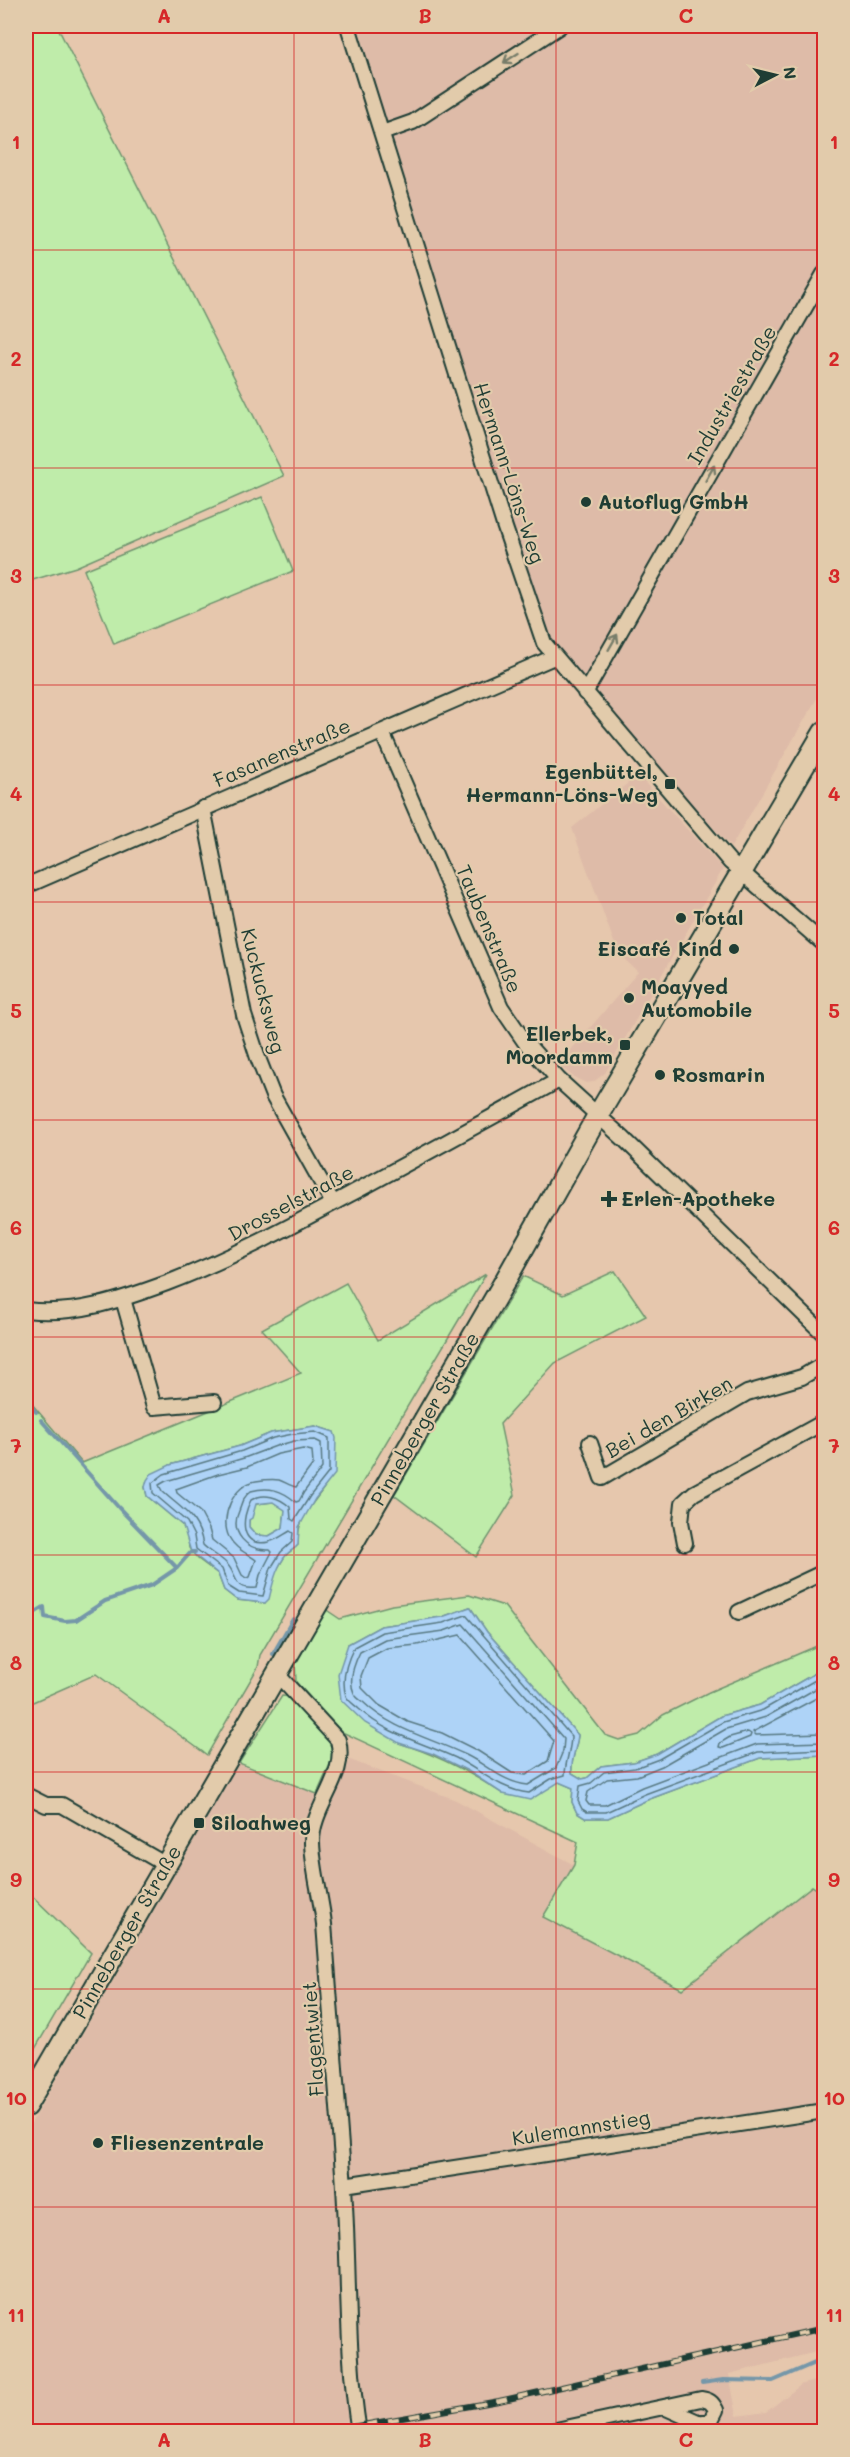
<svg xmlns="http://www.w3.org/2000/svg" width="850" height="2457" font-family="Mali,sans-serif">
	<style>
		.built { fill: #debba8 }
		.green { fill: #bfecaa; stroke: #6f946f; stroke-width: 1.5; fill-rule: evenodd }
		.water { fill: #aed3f7; stroke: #7597a9; stroke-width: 1.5; fill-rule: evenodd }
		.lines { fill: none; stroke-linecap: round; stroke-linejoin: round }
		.shore { stroke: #587982; stroke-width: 1.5 }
		.stream { stroke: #7597a9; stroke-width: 4 }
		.minor-casing { stroke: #1f3d34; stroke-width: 18 }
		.secondary-casing { stroke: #1f3d34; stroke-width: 24 }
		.minor { stroke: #e2cbab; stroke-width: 14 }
		.secondary { stroke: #e2cbab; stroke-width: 20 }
		.rail-casing { stroke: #1f3d34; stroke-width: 6 }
		.rail { stroke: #e2cbab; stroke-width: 4; stroke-dasharray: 11; stroke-linecap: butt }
		.oneway { stroke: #777d6a }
		.grid { fill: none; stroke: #d62828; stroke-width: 1.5; stroke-opacity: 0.55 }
		.poi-dot { fill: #1f3d34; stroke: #e2cbab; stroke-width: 2 }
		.labels { text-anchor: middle; stroke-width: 4.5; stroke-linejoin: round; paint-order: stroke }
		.street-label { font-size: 20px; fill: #1f3d34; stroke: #e2cbab }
		.poi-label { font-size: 20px; font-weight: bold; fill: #1f3d34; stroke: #e2cbab; text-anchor: start }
		.neatline { fill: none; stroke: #d62828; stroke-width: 2 }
		.grid-label { font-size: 20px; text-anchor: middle; font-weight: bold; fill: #d62828 }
	</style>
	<rect width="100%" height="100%" fill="#e6c7ad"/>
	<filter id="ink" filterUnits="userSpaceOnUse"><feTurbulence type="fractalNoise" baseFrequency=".0167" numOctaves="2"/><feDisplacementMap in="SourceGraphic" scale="12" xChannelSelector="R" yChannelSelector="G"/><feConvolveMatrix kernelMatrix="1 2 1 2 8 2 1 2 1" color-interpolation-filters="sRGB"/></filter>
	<g filter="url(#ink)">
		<!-- built -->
		<path class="built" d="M358,26h466v660l-93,161 -180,-196z
			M638,775l85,94 -118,204 -12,9 -7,1 -12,-6 -16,-12 80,-93 -20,-19 -46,-125z
			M350,1760l106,40 118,65 -30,52 137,72 131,-103 12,8v456l-95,24 8,42 29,-4 36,-28 22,-5v52l-449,1 -3,-15 -23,4 1,11h-324v-300l213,-369 92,37z"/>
		<!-- green -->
		<path class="green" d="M26,26h31l227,450 -208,91 -50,15z
			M262,497l31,74 -179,73 -30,-74z
			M615,1271l31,45 -91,47 -55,61 15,71 -39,62 -82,-62 129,-219 40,19z
			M486,1274l-226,381 -2,12 -51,88 -111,-81 -70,31v-308l56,66 219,-90 -39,-44 84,-46 32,57zM315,1426l19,6c2,6 0,12 1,19 2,36 -25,45 -35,75 -2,6 -2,13 -2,19l-13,11 -9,15 -11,32 -28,-3 -13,-10 -6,-16 -20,-15 -9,-11 -1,-10 -5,-12 -36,-30 -2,-9 25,-22 70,-19 31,-13z
			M273,1502l12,8 -2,18 -14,8 -13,-1 -7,-8c-1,-7 3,-17 7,-23z
			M469,1595l35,11 101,129 14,5 20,-5 24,-20 46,-23 115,-49v25l-64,37 -39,11 -64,38 -23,8 -33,4 -14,12 -5,1 -10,-6c-2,-10 5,-26 6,-38l-91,-103 -17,-25 -28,10 -61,9 -33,18 51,99c39,12 71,29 104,51l56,-12 14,6 -1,14 5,11 8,5h23l39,-18 113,-42 64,-3v139l-12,-8 -130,103 -139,-72 31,-52 4,-23 -236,-110 -46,-50 -1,-22 30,-51 15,10 52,-14z
			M282,1696l10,1 36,42 6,16 -17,39 -78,-31z
			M26,1890l65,63 -59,101 -6,-4z"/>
		<!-- water -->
		<path class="water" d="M315,1426l19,6 2,6 -1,36 -20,25 -16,28 -1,18c-3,4 -7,5 -11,9 -11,13 -14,29 -18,45l-4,4 -28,-3 -13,-10 -6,-16 -27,-22 -8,-26 -36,-30 -2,-9 2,-7 4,-6 19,-9 70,-19 31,-13zM273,1502l12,8 -2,18 -14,8 -13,-1 -7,-8v-7l3,-2 4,-14z
			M470,1607l17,25 91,103c-1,12 -8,27 -6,38l10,6 5,-1 14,-12 33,-4 23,-8 64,-38 39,-11 64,-37v87l-64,3 -113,42 -39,18h-23l-8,-5 -5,-11 1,-14 -14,-6 -29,18 -27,-6 -35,-23 -35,-17 -34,-11 -34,-20 -24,-23 -3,-26 10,-30 33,-18 61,-9z"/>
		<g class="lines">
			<!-- shore -->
			<path class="shore" d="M315,1432l14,6v34l-19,24 -16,25 -3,-2 -1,-12c-11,-10 -26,-15 -39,-7 -10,18 -12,48 18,42 8,-2 14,-7 21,-11l3,2 -1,9 -11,10 -10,16 -8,28 -24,-3 -11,-7 -6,-17 -26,-20 -2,-13 -7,-14 -34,-29 -1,-10 12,-9 78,-23 31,-13 20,-4z
				M315,1440l6,3 1,25 -18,24 -5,9 -3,1c-14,-12 -27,-16 -45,-11 -8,6 -9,12 -12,20 -10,22 8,40 31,39l2,2 -12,23 -3,13c-26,3 -18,-13 -31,-25 -7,-7 -16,-11 -23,-18 -5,-30 -21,-35 -41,-54l-3,-6 7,-4 78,-23 32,-12 18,-5z
				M303,1449l9,2 1,13 -17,23c-6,-1 -11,-5 -17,-7 -7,-1 -16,0 -23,1 -22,3 -37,36 -27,56 6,12 18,16 27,23l-6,17 -4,1 -4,-3 -8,-17 -22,-18 -3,-11 -9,-17 -23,-19 -1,-4 42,-15 29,-7 31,-13z
				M466,1615l105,121c0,14 -6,26 -6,39l-14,4 -22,14c-28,-3 -48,-22 -73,-35 -34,-16 -69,-23 -97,-49 -4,-4 -11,-8 -13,-13 -5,-16 1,-35 8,-49l28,-15 61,-9z
				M463,1624l101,115 -1,12 -7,17 -28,17c-24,-2 -41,-20 -62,-30 -35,-17 -74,-25 -103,-53 -3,-2 -8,-6 -9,-9 -6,-13 0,-29 6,-41l25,-13 59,-8z
				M460,1635l94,106 -6,20 -22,14 -14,-2 -34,-22 -36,-18 -34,-11 -29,-17 -17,-17 -1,-12 7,-18 19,-10 30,-3z
				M824,1675l-61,35 -40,12 -64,37 -24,9 -31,4 -13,11 -11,3 -2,15 4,8 5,3h19l39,-18 113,-42 66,-3
				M824,1684l-58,33 -40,12 -64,37 -25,10 -30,3 -19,13 -2,9 3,4h16l37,-18 115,-43 67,-2
				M824,1694l-71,38 3,3 68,-2
				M748,1732l3,2 -1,3 -27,11 -4,-1 1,-4 10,-6z"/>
			<!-- stream -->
			<path class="stream" d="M26,1401l10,11
				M41,1420l78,88 58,60
				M26,1618l18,-11 1,10 20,4 11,-1 29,-19 47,-16 25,-17 14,-16h4
				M273,1654l20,-35
				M702,2383l21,-3 50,1 51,-22"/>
			<defs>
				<path id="minor" d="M348,26l156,499 40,118 186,219 94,82
					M382,133l31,-11 147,-96
					M585,693l239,-419
					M382,732l119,275 24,35 34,38 65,59 200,195
					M203,808l41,207 14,43 15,38 60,107
					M26,886l528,-229
					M123,1299l31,108 60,-5
					M26,1310c49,6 95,-10 141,-27 71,-27 137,-64 204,-100 63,-34 125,-68 188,-103
					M590,1443l12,35 145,-85 55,-16 22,-13
					M685,1543l-4,-21 2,-19 11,-10 130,-71
					M739,1612l85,-40
					M277,1674l61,66c10,37 -27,66 -26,103 1,27 9,54 12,81 7,83 13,166 19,249 7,86 2,174 16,259
					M26,1795l20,10h16l104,60
					M344,2185l480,-74
					M547,2432l154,-33c8,1 11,3 15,11l-5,10 -11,3 -36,-16"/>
				<path id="secondary" d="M26,2106l479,-825 92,-164 227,-385"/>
			</defs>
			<!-- minor casing -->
			<use href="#minor" class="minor-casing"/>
			<!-- secondary casing -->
			<use href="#secondary" class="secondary-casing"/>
			<!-- minor -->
			<use href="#minor" class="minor"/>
			<!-- secondary -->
			<use href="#secondary" class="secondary"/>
			<defs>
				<path id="rail" d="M323,2432l176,-31 325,-73"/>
			</defs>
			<!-- rail casing -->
			<use href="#rail" class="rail-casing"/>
			<!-- rail -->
			<use href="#rail" class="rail"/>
		</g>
		<!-- one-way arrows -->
		<defs><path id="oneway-shaft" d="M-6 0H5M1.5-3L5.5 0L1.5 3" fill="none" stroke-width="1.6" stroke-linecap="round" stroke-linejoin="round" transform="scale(1.5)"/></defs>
		<g class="oneway">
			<use href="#oneway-shaft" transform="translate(511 58) rotate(147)"/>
			<use href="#oneway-shaft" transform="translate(710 473) rotate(-60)"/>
			<use href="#oneway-shaft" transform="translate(613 642) rotate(-60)"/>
		</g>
	</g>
	<!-- grid -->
	<path class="grid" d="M294,26v2406M556,26v2406M26,250h798M26,468h798M26,685h798M26,902h798M26,1120h798M26,1337h798M26,1555h798M26,1772h798M26,1989h798M26,2207h798"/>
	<!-- markers -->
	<g class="poi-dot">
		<circle cx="586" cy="502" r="6"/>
		<rect x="664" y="778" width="12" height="12" rx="3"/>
		<circle cx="681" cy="918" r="6"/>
		<circle cx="734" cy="949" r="6"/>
		<circle cx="629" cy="998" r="6"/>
		<rect x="619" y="1039" width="12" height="12" rx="3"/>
		<circle cx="660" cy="1075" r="6"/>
		<path d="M606 1190h6v6h6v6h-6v6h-6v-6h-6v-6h6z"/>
		<rect x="193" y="1817" width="12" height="12" rx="3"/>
		<circle cx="98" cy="2143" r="6"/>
	</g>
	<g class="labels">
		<!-- street labels -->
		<g class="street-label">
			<text transform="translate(732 395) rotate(-60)" y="7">Industriestraße</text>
			<text transform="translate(509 473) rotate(72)" y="7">Hermann-Löns-Weg</text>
			<text transform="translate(282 753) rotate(-23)" y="7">Fasanenstraße</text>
			<text transform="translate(489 929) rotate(67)" y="7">Taubenstraße</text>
			<text transform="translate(263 991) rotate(76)" y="7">Kuckucksweg</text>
			<text transform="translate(291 1203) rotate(-28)" y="7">Drosselstraße</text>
			<text transform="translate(669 1417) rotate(-30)" y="7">Bei den Birken</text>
			<text transform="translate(425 1419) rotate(-60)" y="7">Pinneberger Straße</text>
			<text transform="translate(127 1932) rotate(-60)" y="7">Pinneberger Straße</text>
			<text transform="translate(313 2039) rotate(-94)" y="7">Flagentwiet</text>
			<text transform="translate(581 2128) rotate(-9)" y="7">Kulemannstieg</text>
		</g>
		<!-- poi labels -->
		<g class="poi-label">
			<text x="598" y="509">Autoflug GmbH</text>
			<text x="658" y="779" text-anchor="end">Egenbüttel,<tspan x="658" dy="23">Hermann-Löns-Weg</tspan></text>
			<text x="693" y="925">Total</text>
			<text x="722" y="956" text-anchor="end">Eiscafé Kind</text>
			<text x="641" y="994">Moayyed<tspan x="641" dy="23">Automobile</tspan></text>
			<text x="613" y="1041" text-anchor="end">Ellerbek,<tspan x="613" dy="23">Moordamm</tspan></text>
			<text x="672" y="1082">Rosmarin</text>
			<text x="621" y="1206">Erlen-Apotheke</text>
			<text x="211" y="1830">Siloahweg</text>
			<text x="110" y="2150">Fliesenzentrale</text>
		</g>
	</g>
	<!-- margin -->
	<rect width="850" height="2457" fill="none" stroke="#e2cbab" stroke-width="66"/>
	<!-- north arrow -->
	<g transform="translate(775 75) rotate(83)" stroke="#e2cbab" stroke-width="4.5" paint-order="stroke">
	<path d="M0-4.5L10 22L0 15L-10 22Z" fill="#1f3d34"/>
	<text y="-9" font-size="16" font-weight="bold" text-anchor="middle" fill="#1f3d34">N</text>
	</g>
	<rect x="33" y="33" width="784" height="2391" class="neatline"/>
	<g class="grid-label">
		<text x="164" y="23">A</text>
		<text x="425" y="23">B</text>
		<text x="686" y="23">C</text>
		<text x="16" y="149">1</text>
		<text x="834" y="149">1</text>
		<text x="16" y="366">2</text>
		<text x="834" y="366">2</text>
		<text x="16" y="583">3</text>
		<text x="834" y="583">3</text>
		<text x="16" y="801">4</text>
		<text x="834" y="801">4</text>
		<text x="16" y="1018">5</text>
		<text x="834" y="1018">5</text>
		<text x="16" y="1235">6</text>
		<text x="834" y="1235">6</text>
		<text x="16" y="1453">7</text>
		<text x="834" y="1453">7</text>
		<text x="16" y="1670">8</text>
		<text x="834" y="1670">8</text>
		<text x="16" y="1887">9</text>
		<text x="834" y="1887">9</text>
		<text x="16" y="2105">10</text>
		<text x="834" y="2105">10</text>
		<text x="16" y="2322">11</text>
		<text x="834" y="2322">11</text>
		<text x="164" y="2447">A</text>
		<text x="425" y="2447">B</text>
		<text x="686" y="2447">C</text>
	</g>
</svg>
